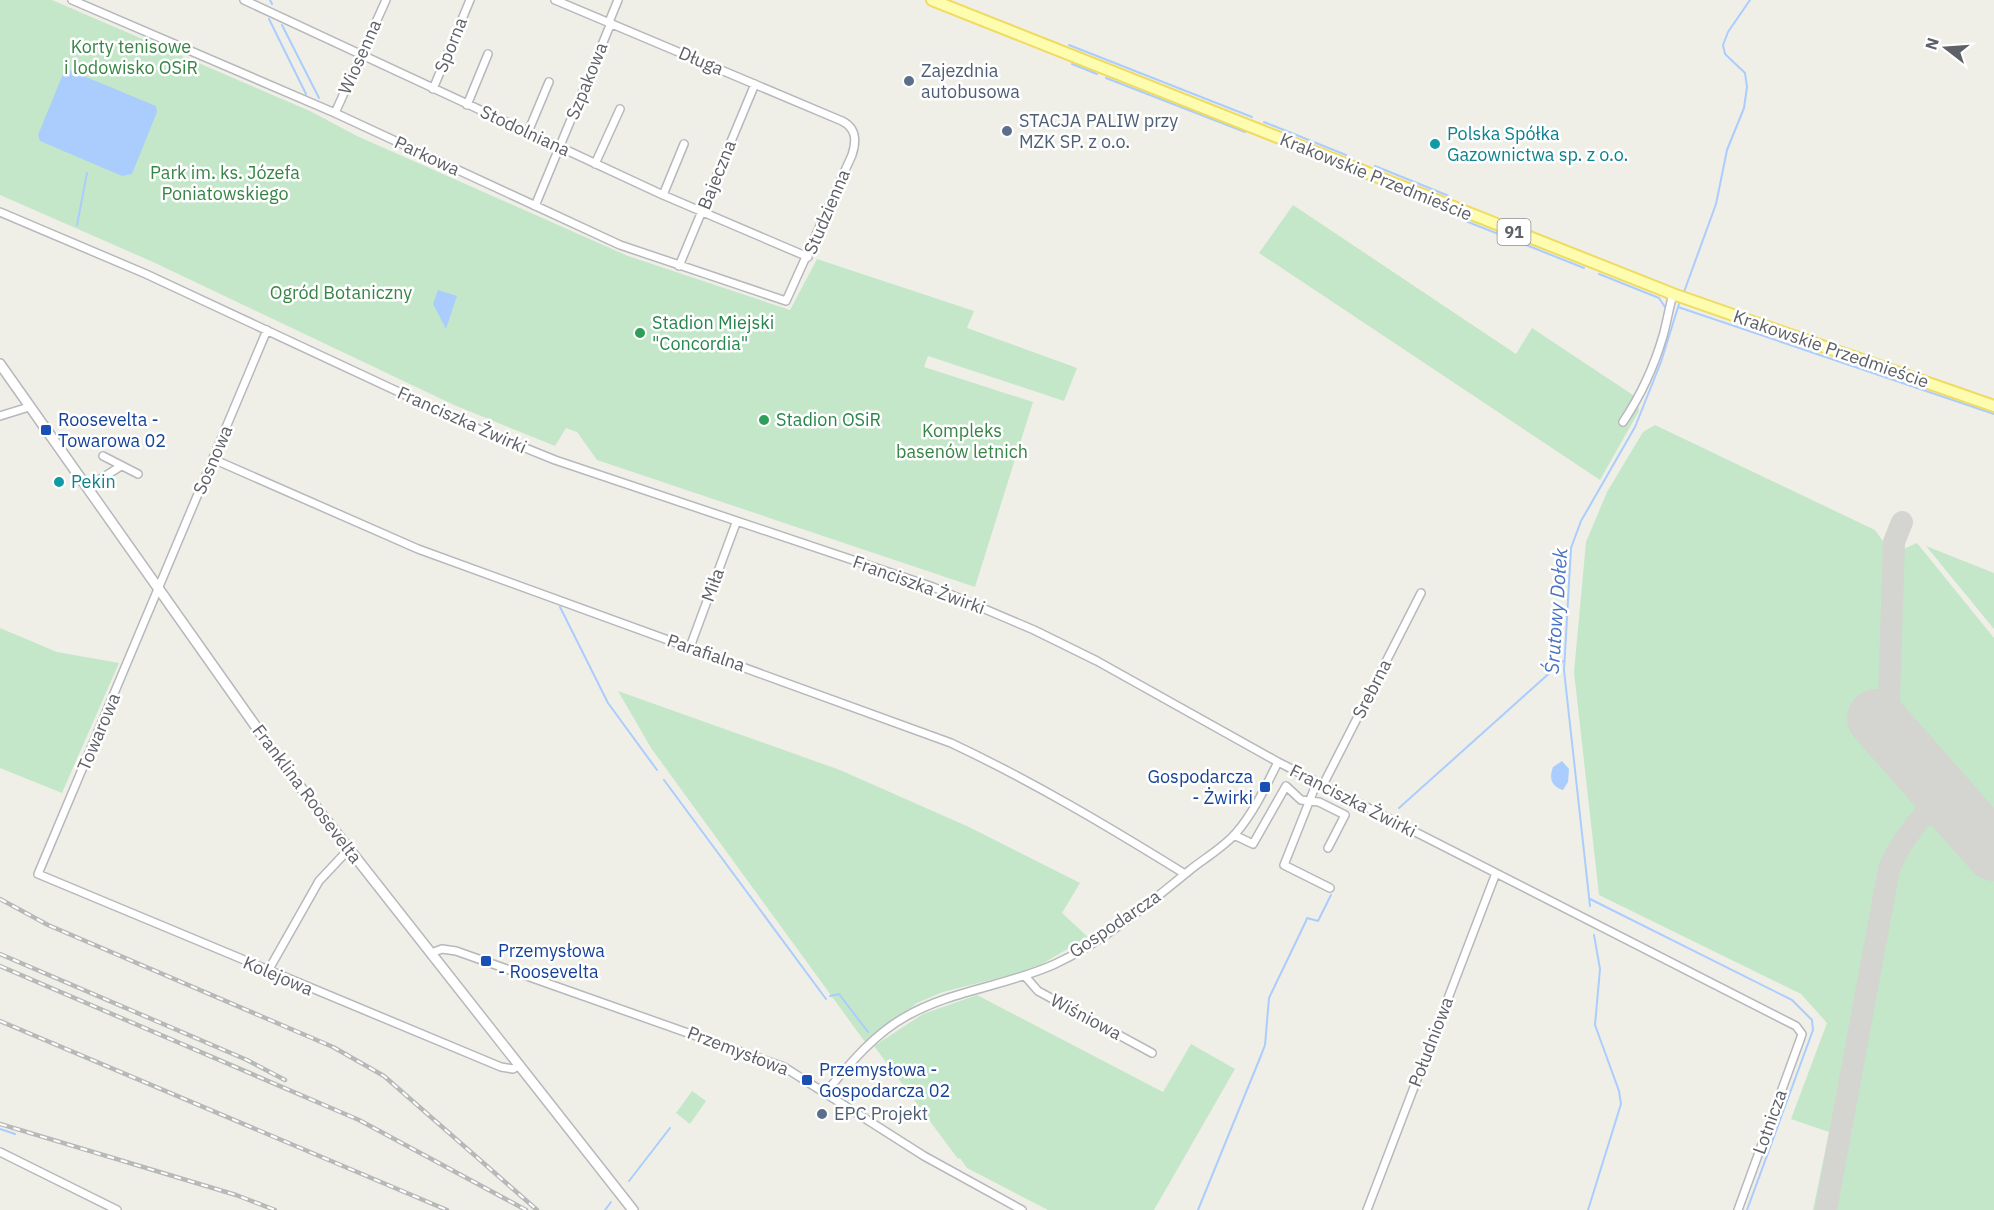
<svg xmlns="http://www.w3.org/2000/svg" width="1994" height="1210" font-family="'IBM Plex Sans',sans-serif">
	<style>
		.green { fill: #c4e7c9 }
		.water { fill: #aacdfe }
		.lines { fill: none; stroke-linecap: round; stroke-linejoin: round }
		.stream { stroke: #aacdfe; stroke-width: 2 }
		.taxiway { stroke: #d4d4d0; stroke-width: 22 }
		.runway { stroke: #d4d4d0; stroke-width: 58 }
		.minor-casing { stroke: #b7b8bd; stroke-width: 10 }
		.tertiary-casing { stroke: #b7b8bd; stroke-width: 12 }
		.primary-casing { stroke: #efdb61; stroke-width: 14 }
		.minor { stroke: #fff; stroke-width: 7 }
		.tertiary { stroke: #fff; stroke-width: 9 }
		.primary { stroke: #fefcae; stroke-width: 10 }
		.rail-casing { stroke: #b7b8b8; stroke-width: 4.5 }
		.rail { stroke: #fff; stroke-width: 2; stroke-dasharray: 7; stroke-linecap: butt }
		.service-dot { fill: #5c6f8a; stroke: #fff; stroke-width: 2 }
		.culture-dot { fill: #0f9aa8; stroke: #fff; stroke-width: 2 }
		.leisure-dot { fill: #2e9e5b; stroke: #fff; stroke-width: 2 }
		.transit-dot { fill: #1a4fb4; stroke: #fff; stroke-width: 2 }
		.labels { text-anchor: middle; stroke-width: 5; stroke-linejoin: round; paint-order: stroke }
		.shield { fill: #fff; stroke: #8e9095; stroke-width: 1.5 }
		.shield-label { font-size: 16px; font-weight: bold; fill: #5e6167 }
		.street-label { font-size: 18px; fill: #5e6167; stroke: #fff }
		.park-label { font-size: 18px; fill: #378545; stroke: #fff }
		.service-label { font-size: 18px; fill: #4e5e75; stroke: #fff; text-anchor: start }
		.culture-label { font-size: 18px; fill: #0d838f; stroke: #fff; text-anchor: start }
		.leisure-label { font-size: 18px; fill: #27864d; stroke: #fff; text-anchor: start }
		.transit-label { font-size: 18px; fill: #164399; stroke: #fff; text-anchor: start }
		.water-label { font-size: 20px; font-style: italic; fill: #4b74c3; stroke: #fff }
	</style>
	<rect width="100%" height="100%" fill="#f0efe7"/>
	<!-- green -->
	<path class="green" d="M0,0h52l258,111 47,25 271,120 162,54 27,-51 157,52 -7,17 110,40 -13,33 -136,-45 -4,11 109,35 -58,185 -378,-127 -20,-28 -11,-4 -11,18 -101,-41 -301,-143 -153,-67z
		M1293,205l223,149 16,-26 104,69 3,14 -39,69 -341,-227z
		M1655,425l220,105 10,14 -4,155 -26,24 79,74 -36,36 -18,34 -60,343h-7l16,-78 -38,-13 36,-96 -26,-29 -202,-99 -25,-223 12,-130 21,-50 36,-60z
		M1917,543l77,95v187l-99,-113 6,-162z
		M1926,546l68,27v56z
		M0,628l57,24 62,11 -57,130 -62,-25z
		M618,691l222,79 129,57 111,56 -18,30 26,24 -46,27 -24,9 -75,19 -26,11 -52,39 -214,-294z
		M1939,813l11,3 44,51v343h-163l60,-333c8,-25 24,-52 48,-64z
		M977,995l186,97 28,-48 44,25 -81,141h-106l-81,-42 -7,-10 -2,1 -84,-113 49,-32z
		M692,1091l14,10 -16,23 -14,-11z"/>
	<!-- water -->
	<path class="water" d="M69,70l87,36 1,6 -25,62 -10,2 -82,-35 -2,-6 25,-61z
		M438,290l19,6 -11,33 -13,-25z
		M1562,761l7,8 -1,13 -5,8c-12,-4 -14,-12 -10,-23z"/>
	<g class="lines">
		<!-- stream -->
		<path class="stream" d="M270,0l2,4
			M269,19l37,75
			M282,25l37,73
			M1069,45l183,72
			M1072,64l25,10
			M1106,78l139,54
			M1264,122l82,33
			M1375,166l74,30
			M1463,220l121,48
			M77,225l10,-52
			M1599,274l60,24 6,9
			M1684,292l32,-88 11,-54 17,-42 3,-21 -2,-14 -20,-19 -2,-9 5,-13 22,-32
			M1678,307l316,107
			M560,607l48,96 49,67
			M664,780l162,219
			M1399,808l164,-147
			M1374,818l6,3
			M1590,899l202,101 20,20 1,10 -66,180
			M1590,906l-26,-236 7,-122 10,-27 54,-94 26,-65 18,-58
			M830,996l9,-2 29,38
			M0,1129l15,5
			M629,1181l41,-53
			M605,1210l6,-8
			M1198,1210l62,-152 5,-13 4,-47 37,-77 1,-3 11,3 13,-26
			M1588,1210l33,-106 -2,-13 -24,-66 5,-56 -6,-34"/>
		<!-- taxiway -->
		<path class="taxiway" d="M1888,732l6,-190 8,-20
			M1826,1210l63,-341c6,-17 39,-71 60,-67"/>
		<!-- runway -->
		<path class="runway" d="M1876,718l118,134"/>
		<defs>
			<path id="minor" d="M72,0l263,113 285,132 166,56 66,-146c5,-15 4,-27 -10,-34l-287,-121
				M244,0l419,195 145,62
				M609,22l9,-22
				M433,89l37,-89
				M467,105l21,-51
				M335,113l51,-113
				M528,132l21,-50
				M595,164l25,-55
				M663,195l21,-51
				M535,206l76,-183
				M0,212l146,62 330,154 79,32 378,127 101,43 63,31 181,101 518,264 6,8 -2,6 -62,170
				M679,266l76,-182
				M267,330l-229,544 463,193 12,2 7,-4
				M0,416l29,-9
				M1623,422c18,-27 31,-55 40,-86 4,-14 6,-28 10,-42
				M103,456l35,18
				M213,459l205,90 533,194c81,38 158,84 234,131
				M88,487l33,-21
				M690,647l46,-124
				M1317,782l-33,83 46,23
				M1323,785l98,-192
				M1234,835l19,9 33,-58 15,14 18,2 26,13 -17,33
				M431,953l11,-4 14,2 328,116 140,89 98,54
				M268,971l51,-90 30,-32
				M1025,976l13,15 114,62
				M826,1092c23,-27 47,-57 79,-75 46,-27 102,-31 150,-53 50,-23 93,-60 135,-94 15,-12 34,-23 46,-37 18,-21 30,-47 42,-71
				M0,1152l117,58
				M1367,1210l129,-337"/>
			<path id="tertiary" d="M0,364l283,401 350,445"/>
			<path id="primary" d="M932,0l741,294 321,112"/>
		</defs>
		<!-- minor casing -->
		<use href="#minor" class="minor-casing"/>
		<!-- tertiary casing -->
		<use href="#tertiary" class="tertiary-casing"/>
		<!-- primary casing -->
		<use href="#primary" class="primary-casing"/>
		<!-- minor -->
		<use href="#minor" class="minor"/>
		<!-- tertiary -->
		<use href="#tertiary" class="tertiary"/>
		<!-- primary -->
		<use href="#primary" class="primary"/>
		<defs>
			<path id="rail" d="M0,899l48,26 285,122 51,29 153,134
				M0,954l247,106 38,20
				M0,966l359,154 167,90
				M0,1021l447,189
				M0,1124l236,71 39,15"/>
		</defs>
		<!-- rail casing -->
		<use href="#rail" class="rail-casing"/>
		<!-- rail -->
		<use href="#rail" class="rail"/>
	</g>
	<!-- markers -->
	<g class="service-dot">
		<circle cx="909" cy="81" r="6"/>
		<circle cx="1007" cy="131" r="6"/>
		<circle cx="822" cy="1114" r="6"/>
	</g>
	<g class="culture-dot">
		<circle cx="1435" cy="144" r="6"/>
		<circle cx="59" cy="482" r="6"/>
	</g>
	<g class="leisure-dot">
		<circle cx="640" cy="333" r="6"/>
		<circle cx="764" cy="420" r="6"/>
	</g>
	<g class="transit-dot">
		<rect x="40" y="424" width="12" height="12" rx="3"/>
		<rect x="1259" y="781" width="12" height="12" rx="3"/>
		<rect x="480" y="955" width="12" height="12" rx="3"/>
		<rect x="801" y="1074" width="12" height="12" rx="3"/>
	</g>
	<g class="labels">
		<!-- shield labels -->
		<rect class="shield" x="1497.5" y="219" width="33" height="26" rx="4.5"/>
		<g class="shield-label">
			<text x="1514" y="238">91</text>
		</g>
		<!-- street labels -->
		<g class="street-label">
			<text transform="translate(451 45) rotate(-68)" y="6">Sporna</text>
			<text transform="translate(360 57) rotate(-66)" y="6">Wiosenna</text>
			<text transform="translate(701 61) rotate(23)" y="6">Długa</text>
			<text transform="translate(587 81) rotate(-68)" y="6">Szpakowa</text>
			<text transform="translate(525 131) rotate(25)" y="6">Stodolniana</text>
			<text transform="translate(427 156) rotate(25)" y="6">Parkowa</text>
			<text transform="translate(717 175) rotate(-68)" y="6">Bajeczna</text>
			<text transform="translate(1376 177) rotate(22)" y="6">Krakowskie Przedmieście</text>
			<text transform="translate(827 212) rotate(-67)" y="6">Studzienna</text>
			<text transform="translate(1831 349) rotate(19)" y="6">Krakowskie Przedmieście</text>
			<text transform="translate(462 420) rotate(24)" y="6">Franciszka Żwirki</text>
			<text transform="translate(213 460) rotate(-67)" y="6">Sosnowa</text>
			<text transform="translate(713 585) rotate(-70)" y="6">Miła</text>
			<text transform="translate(919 585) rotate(20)" y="6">Franciszka Żwirki</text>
			<text transform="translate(706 653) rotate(19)" y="6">Parafialna</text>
			<text transform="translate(1372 689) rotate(-63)" y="6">Srebrna</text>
			<text transform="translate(99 732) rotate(-67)" y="6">Towarowa</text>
			<text transform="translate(307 794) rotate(53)" y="6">Franklina Roosevelta</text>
			<text transform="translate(1353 801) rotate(27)" y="6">Franciszka Żwirki</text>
			<text transform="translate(1115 924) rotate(-34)" y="6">Gospodarcza</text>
			<text transform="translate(278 976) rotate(23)" y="6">Kolejowa</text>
			<text transform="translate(1086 1017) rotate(28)" y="6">Wiśniowa</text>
			<text transform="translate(1431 1042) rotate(-69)" y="6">Południowa</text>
			<text transform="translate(738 1051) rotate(21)" y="6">Przemysłowa</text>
			<text transform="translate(1770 1122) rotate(-70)" y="6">Lotnicza</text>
		</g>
		<!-- park labels -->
		<g class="park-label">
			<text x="131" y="53">Korty tenisowe<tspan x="131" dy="21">i lodowisko OSiR</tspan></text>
			<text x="225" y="179">Park im. ks. Józefa<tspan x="225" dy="21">Poniatowskiego</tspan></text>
			<text x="341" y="299">Ogród Botaniczny</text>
			<text x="962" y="437">Kompleks<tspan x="962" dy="21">basenów letnich</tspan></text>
		</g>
		<!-- service labels -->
		<g class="service-label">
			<text x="921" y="77">Zajezdnia<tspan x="921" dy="21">autobusowa</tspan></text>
			<text x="1019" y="127">STACJA PALIW przy<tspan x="1019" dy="21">MZK SP. z o.o.</tspan></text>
			<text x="834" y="1120">EPC Projekt</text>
		</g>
		<!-- culture labels -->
		<g class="culture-label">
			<text x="1447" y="140">Polska Spółka<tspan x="1447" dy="21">Gazownictwa sp. z o.o.</tspan></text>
			<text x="71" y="488">Pekin</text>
		</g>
		<!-- leisure labels -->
		<g class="leisure-label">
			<text x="652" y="329">Stadion Miejski<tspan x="652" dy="21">"Concordia"</tspan></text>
			<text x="776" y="426">Stadion OSiR</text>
		</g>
		<!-- transit labels -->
		<g class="transit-label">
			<text x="58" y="426">Roosevelta -<tspan x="58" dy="21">Towarowa 02</tspan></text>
			<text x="1253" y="783" text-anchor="end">Gospodarcza<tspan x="1253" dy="21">- Żwirki</tspan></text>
			<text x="498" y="957">Przemysłowa<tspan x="498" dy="21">- Roosevelta</tspan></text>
			<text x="819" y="1076">Przemysłowa -<tspan x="819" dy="21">Gospodarcza 02</tspan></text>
		</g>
		<!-- water labels -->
		<g class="water-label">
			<text transform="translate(1556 611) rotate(-86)" y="7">Śrutowy Dołek</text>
		</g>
	</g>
	<!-- north arrow -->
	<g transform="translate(1946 48) rotate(287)" stroke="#ffffff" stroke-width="4.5" paint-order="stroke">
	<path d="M0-4.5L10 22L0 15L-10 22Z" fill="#5e6167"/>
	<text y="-9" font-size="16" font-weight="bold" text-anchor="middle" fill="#5e6167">N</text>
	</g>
</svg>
